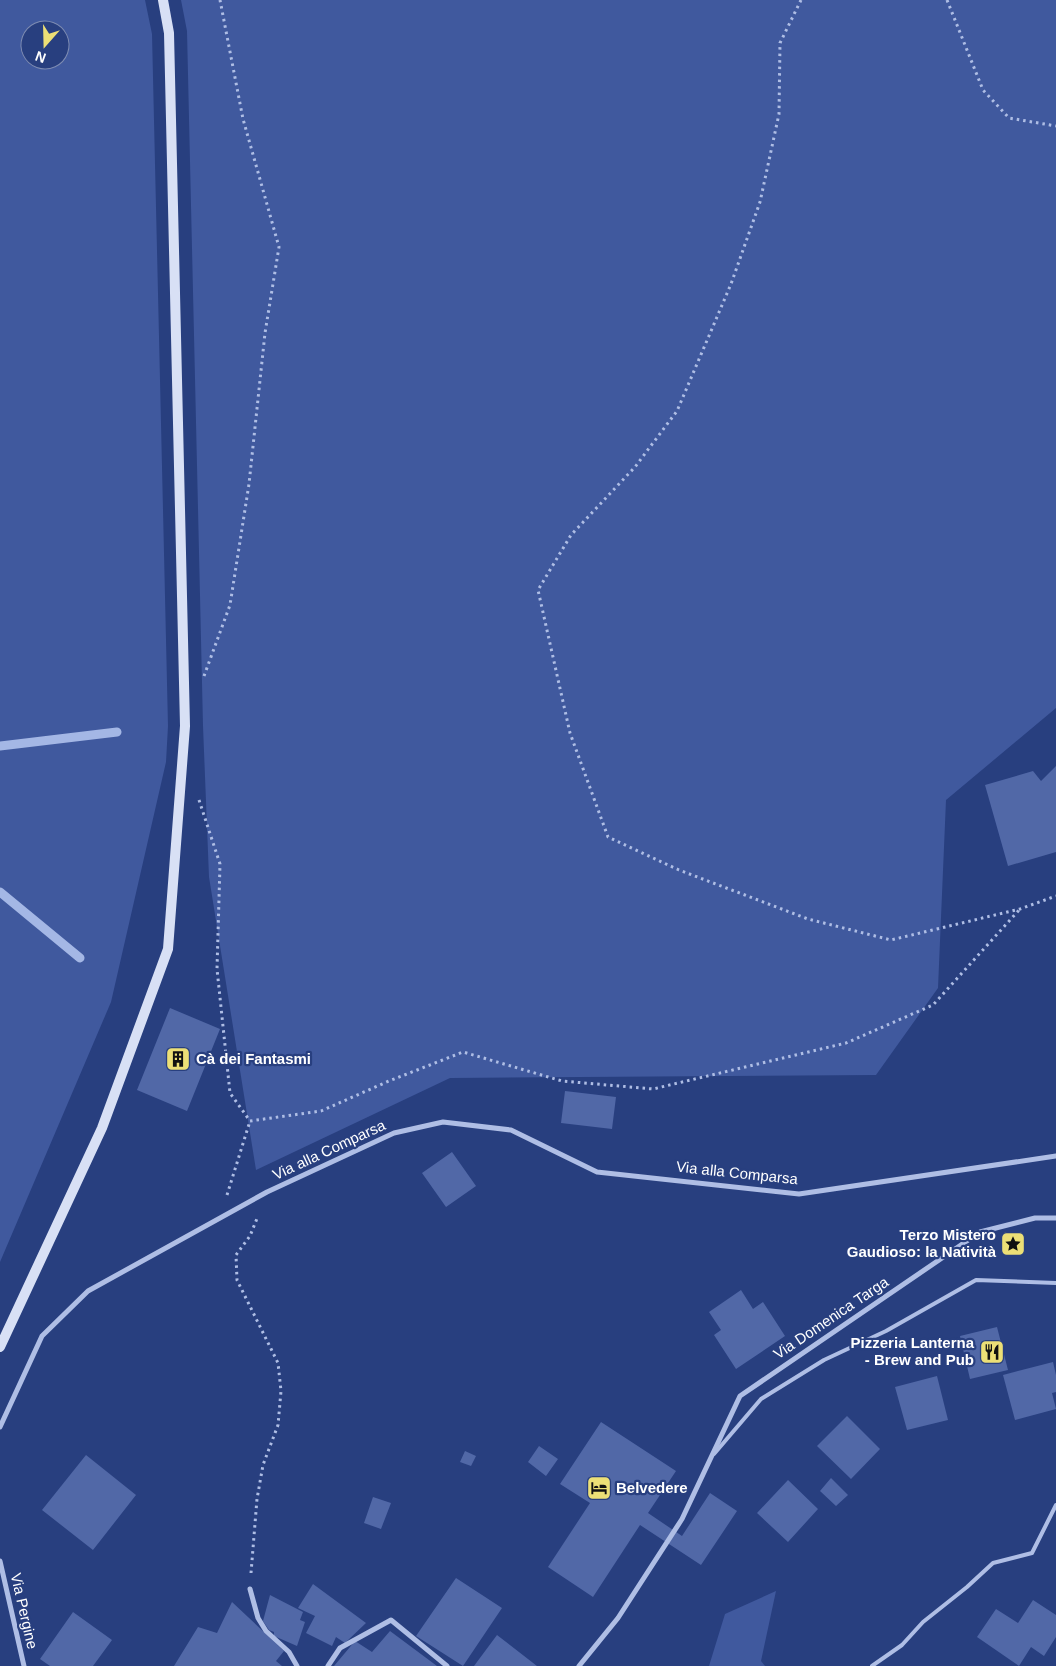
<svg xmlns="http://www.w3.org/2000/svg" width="1056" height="1666" font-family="Helvetica,sans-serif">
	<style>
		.green { fill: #40599e; fill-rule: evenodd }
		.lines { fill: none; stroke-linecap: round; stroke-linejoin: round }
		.stream { stroke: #a4b7e5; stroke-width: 9 }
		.building { fill: #5168a7 }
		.path { stroke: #afbee5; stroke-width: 3; stroke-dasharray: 2.5 4; stroke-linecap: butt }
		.service { stroke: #afbee5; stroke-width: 4 }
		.minor { stroke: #afbee5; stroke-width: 5 }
		.secondary { stroke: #d8e0f5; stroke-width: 10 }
		.labels { text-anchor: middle; stroke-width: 4.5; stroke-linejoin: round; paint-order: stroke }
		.poi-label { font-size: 15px; font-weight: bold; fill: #fff; stroke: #283f7f; text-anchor: start }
		.street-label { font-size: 15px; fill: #fff; stroke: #283f7f }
	</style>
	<rect width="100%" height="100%" fill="#283f7f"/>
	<!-- green -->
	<path class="green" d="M0,0h145l7,34 16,692 -2,36 -55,240 -111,260zM30,30h30v30h-30z
		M181,0h875v708l-110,92 -8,188 -62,87 -426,3 -194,92 -47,-293 -6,-151 -16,-695z
		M776,1591l-15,70 4,5h-56l16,-52z"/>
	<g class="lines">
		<!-- stream -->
		<path class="stream" d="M0,746l117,-14
			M0,892l80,66"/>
	</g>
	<!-- building -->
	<path class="building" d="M1056,766v86l-48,14 -23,-81 48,-14 8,10z
		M170,1008l50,21 -33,82 -50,-21z
		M565,1091l51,6 -4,32 -51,-6z
		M452,1152l24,34 -30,21 -24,-34z
		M741,1290l12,19 10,-7 22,34 -49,33 -22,-34 7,-5 -12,-18z
		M997,1327l11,43 -38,9 -10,-43z
		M1053,1362l3,13v17l-4,1 4,16 -41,11 -12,-45z
		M937,1376l11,44 -41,10 -12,-43z
		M847,1416l33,33 -29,30 -34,-33z
		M601,1422l75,49 -28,42 34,23 28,-43 27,18 -36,54 -61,-40 -47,72 -45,-30 42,-64 -30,-19z
		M539,1446l19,13 -12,17 -18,-14z
		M465,1451l11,5 -5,10 -11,-4z
		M86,1455l50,40 -43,55 -51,-40z
		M831,1478l17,17 -12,11 -16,-15z
		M788,1480l30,29 -30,33 -31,-29z
		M373,1497l18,6 -10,26 -17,-6z
		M456,1578l46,30 -39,58 -47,-30z
		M313,1584l53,39 -21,20 -9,-6 -4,9 -26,-13 9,-17 -17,-8z
		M270,1595l33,17 -3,8 5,2 -8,24 -23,-10v-4l-5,-2 -6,-9z
		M1033,1600l23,15v22l-12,19 -13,-9 -12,19 -42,-29 19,-28 22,14z
		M232,1602l52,49 -8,10 6,5h-108l24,-39 19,6z
		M73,1612l39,28 -19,26h-43l-10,-7z
		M390,1631l47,35h-103l21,-25 17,11z
		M497,1635l40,31h-63z"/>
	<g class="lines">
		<!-- path -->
		<path class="path" d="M801,0l-21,43 -1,71 -19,88 -29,82 -54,127 -42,56 -64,68 -33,55 32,143 38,104 71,33 129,49 83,21 129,-31 36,-13
			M947,0l36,90 26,28 47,8
			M204,676l26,-71 19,-121 16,-151 14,-86 -36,-128 -23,-119
			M199,800l21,64 -3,105 13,124 20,28 71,-10 68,-30 74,-29 99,29 91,8 193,-46 87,-38 87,-96
			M227,1195l23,-74
			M251,1573l6,-74 6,-34 15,-40 3,-34 -3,-28 -41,-83 -1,-25 14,-19 8,-20"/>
		<!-- service -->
		<path class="service" d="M714,1454l47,-55 63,-39 62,-29 90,-51 80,3
			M872,1666l30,-21 21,-23 44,-35 26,-24 39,-10 24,-48"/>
		<!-- minor -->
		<path class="minor" d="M0,1427l42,-91 46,-45 179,-99 127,-59 49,-11 68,8 86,42 202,22 257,-38
			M0,1561l24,105
			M250,1589l8,29 8,13 23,21 8,14
			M328,1666l12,-18 51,-28 56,46
			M579,1666l39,-48 64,-99 58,-123 240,-164 55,-14h21"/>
		<!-- secondary -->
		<path class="secondary" d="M0,1347l102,-219 66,-179 17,-223 -16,-693 -6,-33"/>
	</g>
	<!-- icons -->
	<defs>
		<symbol id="building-square" viewBox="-11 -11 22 22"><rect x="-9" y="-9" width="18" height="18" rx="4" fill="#ecdf76" stroke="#283f7f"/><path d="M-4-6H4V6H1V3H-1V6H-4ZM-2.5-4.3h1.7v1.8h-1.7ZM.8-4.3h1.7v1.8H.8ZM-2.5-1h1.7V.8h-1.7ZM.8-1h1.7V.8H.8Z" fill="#111"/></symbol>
		<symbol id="sight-square" viewBox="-11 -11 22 22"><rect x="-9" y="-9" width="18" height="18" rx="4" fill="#ecdf76" stroke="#283f7f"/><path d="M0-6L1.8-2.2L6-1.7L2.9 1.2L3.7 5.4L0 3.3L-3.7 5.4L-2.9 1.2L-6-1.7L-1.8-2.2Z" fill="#111"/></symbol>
		<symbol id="restaurant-square" viewBox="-11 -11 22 22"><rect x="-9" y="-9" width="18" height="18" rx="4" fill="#ecdf76" stroke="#283f7f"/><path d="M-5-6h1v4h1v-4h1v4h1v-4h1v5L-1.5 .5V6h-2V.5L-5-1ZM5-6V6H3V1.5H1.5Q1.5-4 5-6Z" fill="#111"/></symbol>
		<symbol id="hotel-square" viewBox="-11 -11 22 22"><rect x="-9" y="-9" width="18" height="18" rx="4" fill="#ecdf76" stroke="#283f7f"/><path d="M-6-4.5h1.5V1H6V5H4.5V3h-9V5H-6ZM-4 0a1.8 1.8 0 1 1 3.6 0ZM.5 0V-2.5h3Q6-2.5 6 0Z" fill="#111"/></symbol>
	</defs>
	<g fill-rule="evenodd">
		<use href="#building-square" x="164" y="1045" width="28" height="28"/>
		<use href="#sight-square" x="999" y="1230" width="28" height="28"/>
		<use href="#restaurant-square" x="978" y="1338" width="28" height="28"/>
		<use href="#hotel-square" x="585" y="1474" width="28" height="28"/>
	</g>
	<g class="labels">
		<!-- poi labels -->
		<g class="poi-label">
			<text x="196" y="1064">Cà dei Fantasmi</text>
			<text x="996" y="1240" text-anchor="end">Terzo Mistero<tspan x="996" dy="17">Gaudioso: la Natività</tspan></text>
			<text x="974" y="1348" text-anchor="end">Pizzeria Lanterna<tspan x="974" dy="17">- Brew and Pub</tspan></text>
			<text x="616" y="1493">Belvedere</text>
		</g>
		<!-- street labels -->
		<g class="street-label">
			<text transform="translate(329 1150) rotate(-25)" y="5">Via alla Comparsa</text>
			<text transform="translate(737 1173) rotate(6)" y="5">Via alla Comparsa</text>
			<text transform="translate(831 1318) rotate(-34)" y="5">Via Domenica Targa</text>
			<text transform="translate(24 1611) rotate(77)" y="5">Via Pergine</text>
		</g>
	</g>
	<!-- north arrow -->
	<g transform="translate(45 45) rotate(200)"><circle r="24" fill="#283f7f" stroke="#7e8cb2"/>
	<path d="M0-4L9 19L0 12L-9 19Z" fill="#ecdf76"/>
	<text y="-8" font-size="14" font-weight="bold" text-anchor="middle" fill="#ffffff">N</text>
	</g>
</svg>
